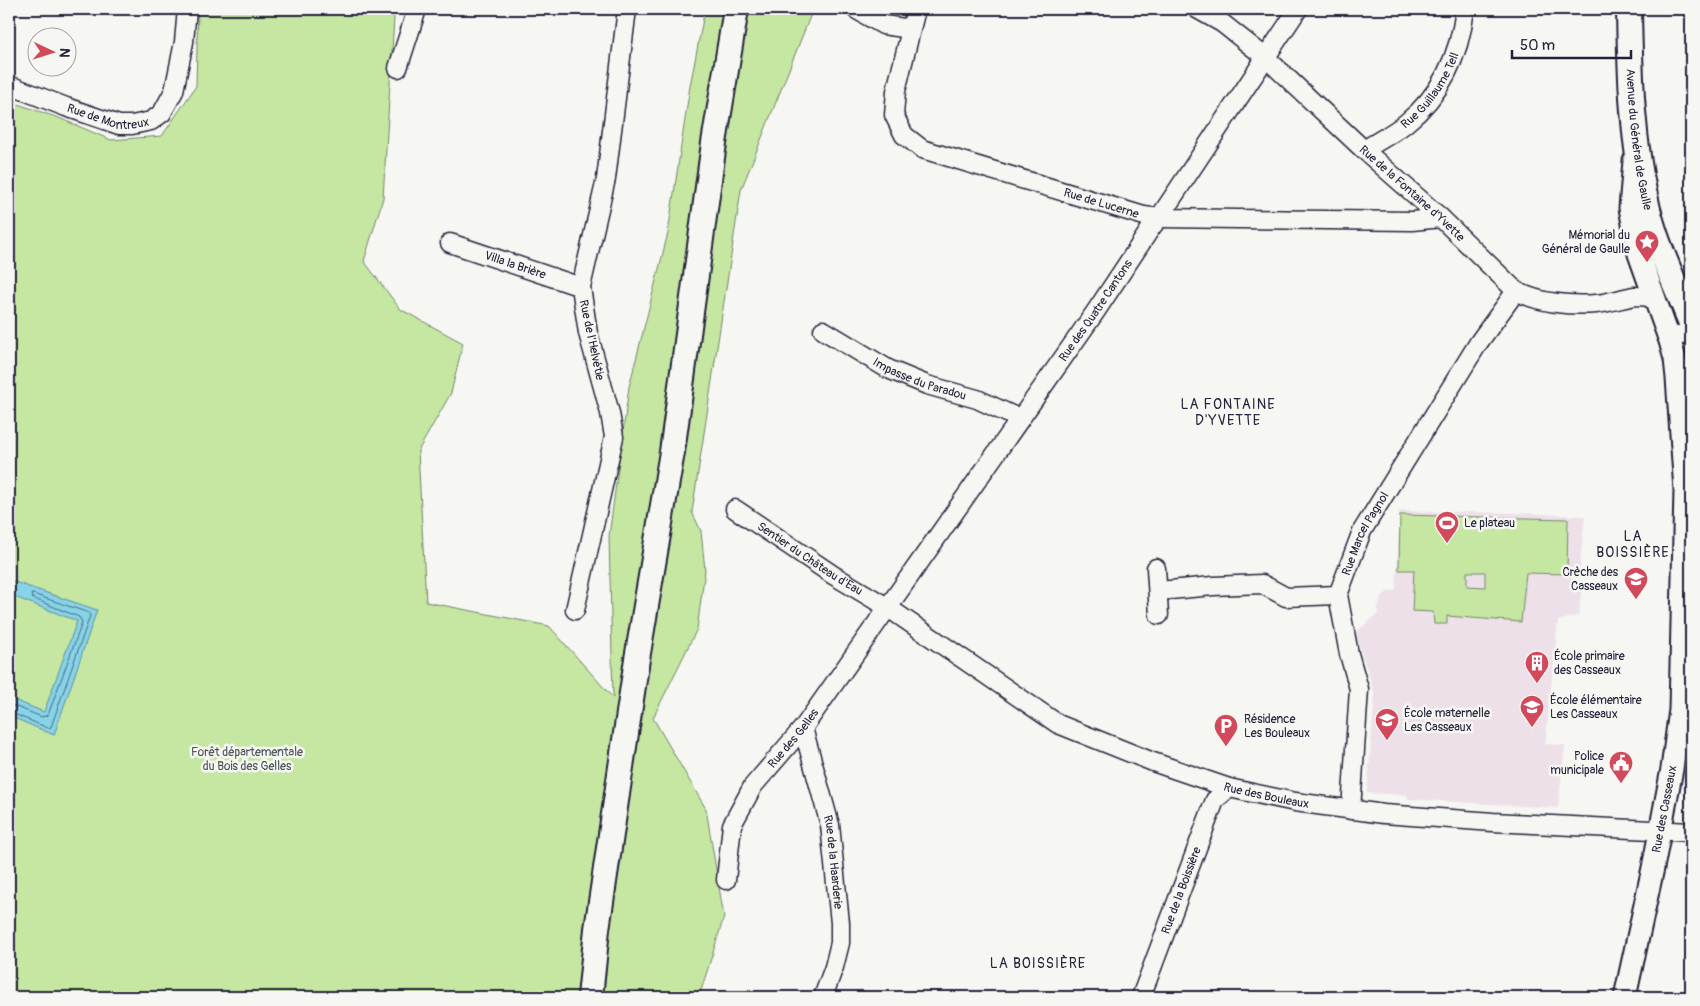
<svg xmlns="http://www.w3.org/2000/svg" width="1700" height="1006" font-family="Pangolin,sans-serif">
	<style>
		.built { fill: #ede0e9 }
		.green { fill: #c5e7a1; stroke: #74846e; fill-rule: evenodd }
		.water { fill: #87d3e7; stroke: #5f8ca2 }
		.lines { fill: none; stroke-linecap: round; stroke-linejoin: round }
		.shore { stroke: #4a6980; stroke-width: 1 }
		.minor-casing { stroke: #22223b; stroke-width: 21 }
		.tertiary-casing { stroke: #22223b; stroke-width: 25 }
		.secondary-casing { stroke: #22223b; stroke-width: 28 }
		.minor { stroke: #f6f6f2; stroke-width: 18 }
		.tertiary { stroke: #f6f6f2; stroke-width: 21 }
		.secondary { stroke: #f6f6f2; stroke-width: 24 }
		.labels { text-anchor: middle; stroke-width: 5; stroke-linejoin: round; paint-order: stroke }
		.street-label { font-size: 12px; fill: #22223b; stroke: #f6f6f2 }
		.poi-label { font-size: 12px; fill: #22223b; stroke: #f6f6f2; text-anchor: start }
		.park-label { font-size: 12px; fill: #4b5354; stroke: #f6f6f2 }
		.neighbourhood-label { font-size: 14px; letter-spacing: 1px; fill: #22223b; stroke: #f6f6f2 }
	</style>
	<rect width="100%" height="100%" fill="#f6f6f2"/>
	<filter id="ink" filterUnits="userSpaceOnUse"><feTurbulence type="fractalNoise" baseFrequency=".02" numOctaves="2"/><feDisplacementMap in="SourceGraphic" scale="10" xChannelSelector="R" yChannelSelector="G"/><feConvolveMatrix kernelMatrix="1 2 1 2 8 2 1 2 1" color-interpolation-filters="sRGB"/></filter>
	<g filter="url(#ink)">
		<!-- built -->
		<path class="built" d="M1400,511l118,2 67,3 -7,66 4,1 -3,32 -21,6 -13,123 20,1 -7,63 -150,-9 -1,-4 -40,-2 8,-98 -20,-62 23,-19v-7l3,-10 7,-5 8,-2z"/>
		<!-- green -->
		<path class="green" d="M198,9h194l2,9 -11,180 -19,63 36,48 63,34 -12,50 -33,58 8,151 123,24 64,72 -4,-162 20,-149 39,-154 22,-147 15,-77h108l-72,181 -49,322 9,19 4,39 -8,59 -44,89 53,91 18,108 -25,80h-690v-896l50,17 52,22 51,-4 34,-50z
			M1400,515l168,4 -1,55 -41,-1 -5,49 -74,-6v8h-13l-1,-12 -21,-1 2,-41h-15zM1467,572h18v15l-18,-1z"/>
		<!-- water -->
		<path class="water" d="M9,580l88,30 -43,125 -45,-19v-18l35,14 33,-91 -65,-25 -3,7z"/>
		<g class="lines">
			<!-- shore -->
			<path class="shore" d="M9,704l33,13 6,-2 34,-92 -1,-3 -2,-3 -47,-19 -1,-4h2l56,19 1,3 -39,111 -3,1 -39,-16"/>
			<defs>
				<g id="minor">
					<path d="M855,9l28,16 28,4"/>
					<path id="s1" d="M916,9l-20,82 -2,24 10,20 18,14 222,67 15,2 253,3 29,-3"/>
					<path id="s2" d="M1197,9l25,14 43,34 99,93 77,68 75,73c23,12 54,15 80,13 13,-1 26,-6 39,-8 6,0 13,1 19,1"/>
					<path d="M398,68l19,-59"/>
					<path id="s3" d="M9,85l57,22 53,18h13l19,-4 11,-8 12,-22 10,-49 3,-33"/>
					<path id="s4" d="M1364,150c14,-9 30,-17 42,-27 36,-29 54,-70 59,-114"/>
					<path id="s5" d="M450,243l131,44"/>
					<path id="s6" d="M823,330l65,39 39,16 50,14 43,20"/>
					<path d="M1670,341l7,-5 14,-5"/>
					<path d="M1677,378l14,-10"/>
					<path id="s7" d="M735,509l98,66 54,32 171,117 95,38 76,26 66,14 89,12 109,8 198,10"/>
					<path d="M1156,568l3,47"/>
					<path d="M1159,591l54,-5 49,-2 24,13 52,-2"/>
					<path d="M575,610l39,-173 -4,-24 -22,-80 -7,-46 25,-108 21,-170"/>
					<path id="s8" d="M803,728l27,97 10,98v20l-6,24 -11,30"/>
					<path id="s9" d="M1351,810l8,-121 -10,-35 -11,-59 24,-64 117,-189 37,-51"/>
					<path id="s10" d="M726,880l6,-55 21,-39 50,-58 293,-417 55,-83 8,-10 139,-209"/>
					<path id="s11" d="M1141,997l74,-197 14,-12"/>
				</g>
				<g id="tertiary">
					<path id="s12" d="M1625,997l28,-129 19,-99 8,-59 5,-220 -8,-112 -2,-19 -5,-18 -31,-87 -9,-46 4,-47"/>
				</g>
				<g id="secondary">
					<path id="s13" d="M1629,9c1,66 3,135 19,200 10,40 28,76 43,114"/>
					<path d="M590,997l7,-68 40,-270 35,-207 42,-309 22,-134"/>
				</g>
			</defs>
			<!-- minor casing -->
			<use href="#minor" class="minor-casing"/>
			<!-- tertiary casing -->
			<use href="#tertiary" class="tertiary-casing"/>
			<!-- secondary casing -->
			<use href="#secondary" class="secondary-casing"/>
			<!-- minor -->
			<use href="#minor" class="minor"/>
			<!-- tertiary -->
			<use href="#tertiary" class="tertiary"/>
			<!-- secondary -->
			<use href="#secondary" class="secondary"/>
		</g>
	</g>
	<!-- icons -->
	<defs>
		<symbol id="sight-pin" viewBox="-11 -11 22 30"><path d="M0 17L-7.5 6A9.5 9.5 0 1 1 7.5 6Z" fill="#d1495b" stroke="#f6f6f2"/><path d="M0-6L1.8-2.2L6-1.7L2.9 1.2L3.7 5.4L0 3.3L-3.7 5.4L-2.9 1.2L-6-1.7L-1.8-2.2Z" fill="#fff"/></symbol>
		<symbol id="stadium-pin" viewBox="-11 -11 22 30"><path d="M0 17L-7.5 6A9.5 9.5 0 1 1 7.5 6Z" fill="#d1495b" stroke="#f6f6f2"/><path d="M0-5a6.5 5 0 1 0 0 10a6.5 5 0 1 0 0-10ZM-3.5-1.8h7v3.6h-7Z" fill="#fff"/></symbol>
		<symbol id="school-pin" viewBox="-11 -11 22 30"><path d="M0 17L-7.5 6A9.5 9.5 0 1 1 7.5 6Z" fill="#d1495b" stroke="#f6f6f2"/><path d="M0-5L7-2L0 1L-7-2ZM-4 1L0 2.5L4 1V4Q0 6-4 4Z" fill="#fff"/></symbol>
		<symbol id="building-pin" viewBox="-11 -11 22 30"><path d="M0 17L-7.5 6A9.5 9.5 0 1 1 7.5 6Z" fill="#d1495b" stroke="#f6f6f2"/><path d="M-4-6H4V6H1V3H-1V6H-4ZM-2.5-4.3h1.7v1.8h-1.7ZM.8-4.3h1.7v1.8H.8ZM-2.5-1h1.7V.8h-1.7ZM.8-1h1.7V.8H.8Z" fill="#fff"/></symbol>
		<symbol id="parking-pin" viewBox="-11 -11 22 30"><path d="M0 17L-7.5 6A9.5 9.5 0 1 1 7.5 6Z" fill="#d1495b" stroke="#f6f6f2"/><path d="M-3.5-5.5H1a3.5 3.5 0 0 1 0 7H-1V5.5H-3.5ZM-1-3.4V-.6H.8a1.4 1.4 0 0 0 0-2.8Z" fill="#fff"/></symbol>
		<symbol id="civic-pin" viewBox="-11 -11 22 30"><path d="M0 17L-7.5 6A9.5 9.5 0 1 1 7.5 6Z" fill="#d1495b" stroke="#f6f6f2"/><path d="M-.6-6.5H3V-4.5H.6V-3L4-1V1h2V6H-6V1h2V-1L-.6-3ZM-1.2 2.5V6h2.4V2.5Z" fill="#fff"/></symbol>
	</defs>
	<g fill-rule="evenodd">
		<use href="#sight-pin" x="1633" y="228" width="28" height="38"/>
		<use href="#stadium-pin" x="1433" y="509" width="28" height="38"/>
		<use href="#school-pin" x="1622" y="565" width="28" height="38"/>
		<use href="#building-pin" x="1523" y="649" width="28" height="38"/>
		<use href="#school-pin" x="1518" y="693" width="28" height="38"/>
		<use href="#school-pin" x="1373" y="706" width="28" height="38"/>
		<use href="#parking-pin" x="1212" y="712" width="28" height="38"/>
		<use href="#civic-pin" x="1607" y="749" width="28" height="38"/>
	</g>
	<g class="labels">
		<!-- street labels -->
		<g class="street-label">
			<text dy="4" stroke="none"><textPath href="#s4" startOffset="91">Rue Guillaume Tell</textPath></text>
			<text dy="4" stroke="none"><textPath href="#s3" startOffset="105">Rue de Montreux</textPath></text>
			<text dy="4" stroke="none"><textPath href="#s13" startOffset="131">Avenue du Général de Gaulle</textPath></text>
			<text dy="4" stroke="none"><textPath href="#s2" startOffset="284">Rue de la Fontaine d’Yvette</textPath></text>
			<text dy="4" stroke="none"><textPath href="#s1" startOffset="341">Rue de Lucerne</textPath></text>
			<text dy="4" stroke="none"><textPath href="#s5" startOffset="69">Villa la Brière</textPath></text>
			<text dy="4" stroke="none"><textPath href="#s10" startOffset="686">Rue des Quatre Cantons</textPath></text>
			<text transform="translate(592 340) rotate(78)" y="4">Rue de l'Helvétie</text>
			<text dy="4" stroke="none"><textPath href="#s6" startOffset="109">Impasse du Paradou</textPath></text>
			<text dy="4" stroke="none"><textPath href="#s9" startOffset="285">Rue Marcel Pagnol</textPath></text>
			<text dy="4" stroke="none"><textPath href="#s7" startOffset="90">Sentier du Château d'Eau</textPath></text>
			<text dy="4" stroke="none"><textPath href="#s10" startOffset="162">Rue des Gelles</textPath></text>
			<text dy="4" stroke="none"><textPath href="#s7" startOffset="609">Rue des Bouleaux</textPath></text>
			<text dy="4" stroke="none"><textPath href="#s12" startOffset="192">Rue des Casseaux</textPath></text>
			<text dy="4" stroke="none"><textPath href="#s8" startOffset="138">Rue de la Haarderie</textPath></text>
			<text dy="4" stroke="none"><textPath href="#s11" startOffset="114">Rue de la Boissière</textPath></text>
		</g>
		<!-- poi labels -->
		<g class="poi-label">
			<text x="1630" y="239" text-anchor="end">Mémorial du<tspan x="1630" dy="14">Général de Gaulle</tspan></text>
			<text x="1464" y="527">Le plateau</text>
			<text x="1618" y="576" text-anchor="end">Crèche des<tspan x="1618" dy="14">Casseaux</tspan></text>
			<text x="1554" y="660">École primaire<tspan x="1554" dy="14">des Casseaux</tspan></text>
			<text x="1550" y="704">École élémentaire<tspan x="1550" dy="14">Les Casseaux</tspan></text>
			<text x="1404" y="717">École maternelle<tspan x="1404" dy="14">Les Casseaux</tspan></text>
			<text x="1244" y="723">Résidence<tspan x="1244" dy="14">Les Bouleaux</tspan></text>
			<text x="1604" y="760" text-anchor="end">Police<tspan x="1604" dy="14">municipale</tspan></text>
		</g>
		<!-- park labels -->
		<g class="park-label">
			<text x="247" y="756">Forêt départementale<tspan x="247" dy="14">du Bois des Gelles</tspan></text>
		</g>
		<!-- neighbourhood labels -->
		<g class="neighbourhood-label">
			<text x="1228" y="409">LA FONTAINE<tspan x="1228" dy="16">D'YVETTE</tspan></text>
			<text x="1633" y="541">LA<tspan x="1633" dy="16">BOISSIÈRE</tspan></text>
			<text x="1038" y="968">LA BOISSIÈRE</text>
		</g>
	</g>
	<!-- margin -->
	<rect width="1700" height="1006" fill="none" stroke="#f6f6f2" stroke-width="30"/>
	<rect x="15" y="15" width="1670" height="976" fill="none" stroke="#22223b" stroke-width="2" filter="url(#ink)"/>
	<!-- north arrow -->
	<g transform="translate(52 52) rotate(94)"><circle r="24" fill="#f6f6f2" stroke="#a1a1a9"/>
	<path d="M0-4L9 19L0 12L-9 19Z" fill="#d1495b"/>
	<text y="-8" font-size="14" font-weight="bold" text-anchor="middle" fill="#22223b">N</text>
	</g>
	<!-- scale -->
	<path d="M1512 50v8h119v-8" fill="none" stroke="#22223b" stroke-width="2.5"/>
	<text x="1520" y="50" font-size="15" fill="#22223b" stroke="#f6f6f2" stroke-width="4" paint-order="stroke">50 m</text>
</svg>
